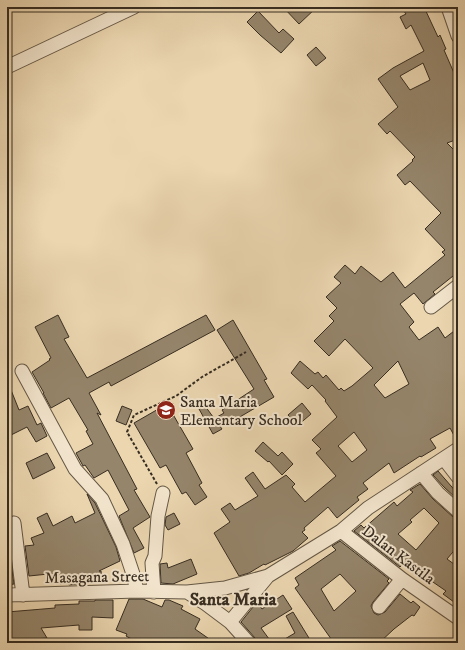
<svg xmlns="http://www.w3.org/2000/svg" width="465" height="650" font-family="'IM FELL DW Pica',serif">
	<style>
		.building { fill: #95856b; stroke: #372d21; fill-rule: evenodd }
		.lines { fill: none; stroke-linecap: round; stroke-linejoin: round }
		.minor-casing { stroke: #645745; stroke-width: 15 }
		.path { stroke: #372d21; stroke-width: 2; stroke-dasharray: 3 2; stroke-linecap: butt }
		.minor { stroke: #f2e4cc; stroke-width: 13 }
		.labels { text-anchor: middle; stroke-width: 4; stroke-linejoin: round; paint-order: stroke }
		.poi-label { font-size: 16px; fill: #372d21; stroke: #f2e4cc; text-anchor: start }
		.street-label { font-size: 16px; fill: #372d21; stroke: #f2e4cc }
		.quarter-label { font-size: 18px; font-weight: bold; fill: #372d21; stroke: #f2e4cc }
	</style>
	<rect width="100%" height="100%" fill="#ebd6b0"/>
	<filter id="stains"><feTurbulence type="fractalNoise" baseFrequency=".005" numOctaves="4"/><feColorMatrix values="0 0 0 0 .2 0 0 0 0 .09 0 0 0 0 .02 0 0 0 .5 -.17"/></filter>
	<radialGradient id="worn" r=".72"><stop offset=".6" stop-color="#630" stop-opacity="0"/><stop offset="1" stop-color="#630" stop-opacity=".3"/></radialGradient>
	<!-- building -->
	<path class="building" d="M283,7h34l-18,17z
		M401,7h23l14,30 2,-2 6,14 -2,1 10,23 4,-2v68l-11,4 11,11v118l-25,20 2,2 -12,10 -9,-11 -14,11 14,18 -5,5 10,13 19,-13 7,11 13,-10v113h-1l-7,-13 -20,11 6,9 -15,9 -1,-1 -26,17 -5,-10 -26,20 5,6 -11,8 2,3 -22,18 -9,-11 -24,21 1,2 -3,2 6,6 -15,13 -28,14 -1,-1 -15,9 -10,3 -25,-43 16,-11 -9,-13 9,-6 5,7 23,-14 -13,-18 8,-6 12,17 21,-14 9,9 -3,3 13,15 31,-26 -20,-23 5,-4 -9,-9 25,-23 -12,-16 1,-1 -14,-15 -4,4 -17,-16 9,-12 15,13 3,-2 5,6 3,-3 13,15 2,-2 3,3 8,-5 21,-18 -28,-29 -16,17 -15,-15 20,-20 -5,-5 8,-8 -11,-11 15,-14 -7,-6 11,-12 10,9 6,-8 20,16 12,-10 12,16 40,-33 -3,-3 3,-2 -20,-21 16,-16 -31,-32 -5,4 -8,-10 16,-14 -1,-1 3,-3 -25,-26 -3,3 -9,-10 20,-17 -20,-28 15,-11 31,-17 -13,-26 -5,4 -6,-12 6,-3zM423,63l7,17 -20,10 -10,-14zM398,361l11,23 -24,14 -11,-13zM354,432l13,18 -15,12 -14,-16z
		M258,11l21,22 4,-4 11,10 -13,14 -21,-18 -13,-13z
		M316,47l10,11 -10,8 -9,-11z
		M58,315l11,22 -5,2 23,39 119,-63 9,15 -104,56 -2,-4 -20,11 12,22 -4,-2 40,76 -3,1 16,27 -17,11 11,20 -10,5 -15,-37 10,-6 -21,-40 -14,8 -9,-13 -2,1 -1,-2 -6,-11 17,-9 -7,-13 2,-1 -19,-32 -18,10 -8,-15h1l-12,-21 18,-12 -1,-1 2,-1 -16,-31z
		M233,320l34,59 -3,1 10,17 -48,28 -9,-8 7,-4 -2,-3 32,-21 -37,-59z
		M7,380l12,30 9,-4 9,19 4,-2 6,13 -11,6 -9,-15 -20,10z
		M302,403l9,11 -14,12 -9,-11z
		M167,404l26,45 -7,4 16,30 -3,2 8,12 -12,8 -9,-13 -4,2 -16,-29 -6,3 -26,-45z
		M122,406l10,4 -6,15 -10,-4z
		M205,406l17,23 -9,5 -14,-25z
		M263,442l15,14 4,-4 11,12 -11,11 -13,-14 -1,1 -13,-11z
		M47,453l8,15 -22,11 -7,-16z
		M438,471l20,23v6l-14,-13 -11,-12z
		M420,484l13,15 20,18 5,3v26l-11,13 11,8v38l-15,-11 3,-3 -16,-11 -1,1 -10,-9 -1,1 -12,-12 -6,6 -46,-36 7,-6 3,3 30,-26 3,4 16,-14 -3,-2zM424,508l15,15 -23,27 -18,-16 14,-12 -2,-2z
		M87,494l8,9 21,44 4,14 -21,10h2l1,10 -33,4v-3l-9,2 -2,-11 -29,3 -4,-30 9,-1 -3,-7 13,-5 -7,-15 10,-5 6,13 19,-10 3,7 20,-10z
		M174,513l6,11 -12,6 -3,-5 1,-8z
		M340,541l49,38 -2,2 2,2 -16,19 -2,4 3,7 4,2 7,-3 15,-18 11,9 2,-2 7,6 -6,9 -2,-1 -18,14 -15,14h-45l-39,-55 4,-3 -4,-7 41,-28 -4,-4zM340,574l16,17 -22,20 -13,-22z
		M9,548l5,36 -7,1v-36z
		M191,559l6,15 -24,10 -12,-1 -1,-19 7,-1 1,5z
		M283,595l9,14 -31,19 11,15h-15l-2,-5 -14,-16 16,-20 5,7z
		M129,599h14l19,8 3,-7h4l14,6 -2,3 19,10 -5,10 20,14h-76l-13,-7 1,-2 -11,-4z
		M95,600h18v18l-21,-1v13h-13v-5l-38,3 6,10 -25,2 1,3h-16v-31l48,-4v-3l24,-1v-3h16z
		M293,612l19,31h-34l17,-10 -9,-17z"/>
	<g class="lines">
		<defs>
			<path id="minor" d="M448,7l10,29
				M7,67l127,-60
				M431,307l27,-21
				M22,371l53,98 27,30 21,45 10,30 4,17
				M444,459l14,18
				M421,473l17,20 20,18
				M14,523l9,72
				M341,531l61,48 56,39
				M154,592l-2,-29 3,-7 3,-40 5,-23
				M187,592l19,12 24,18 19,21
				M7,595l130,-4 50,1 38,-4 43,-12
				M379,607l23,-28
				M230,622l38,-46 73,-45 27,-23 90,-59"/>
		</defs>
		<!-- minor casing -->
		<use href="#minor" class="minor-casing"/>
		<!-- path -->
		<path class="path" d="M157,484l-30,-52 7,-17 42,-19 26,-19 44,-25"/>
		<!-- minor -->
		<use href="#minor" class="minor"/>
	</g>
	<!-- icons -->
	<defs>
		<symbol id="school-disc" viewBox="-11 -11 22 22"><circle r="9.5" fill="#8f2418" stroke="#f2e4cc"/><path d="M0-5L7-2L0 1L-7-2ZM-4 1L0 2.5L4 1V4Q0 6-4 4Z" fill="#fff"/></symbol>
	</defs>
	<g fill-rule="evenodd">
		<use href="#school-disc" x="155" y="399" width="22" height="22"/>
	</g>
	<g class="labels">
		<!-- poi labels -->
		<g class="poi-label">
			<text x="180" y="407">Santa Maria<tspan x="180" dy="18">Elementary School</tspan></text>
		</g>
		<!-- street labels -->
		<g class="street-label">
			<text transform="translate(399 554) rotate(37)" y="6">Dalan Kastila</text>
			<text transform="translate(97 576) rotate(-1)" y="6">Masagana Street</text>
		</g>
		<!-- quarter labels -->
		<g class="quarter-label">
			<text x="233" y="605">Santa Maria</text>
		</g>
	</g>
	<!-- margin -->
	<rect width="465" height="650" fill="none" stroke="#ebd6b0" stroke-width="24"/>
	<rect x="8" y="8" width="449" height="634" fill="none" stroke="#372d21" stroke-width="2"/>
	<rect x="12" y="12" width="441" height="626" fill="none" stroke="#372d21"/>
	<rect width="100%" height="100%" filter="url(#stains)"/>
	<rect width="100%" height="100%" fill="url(#worn)"/>
</svg>
